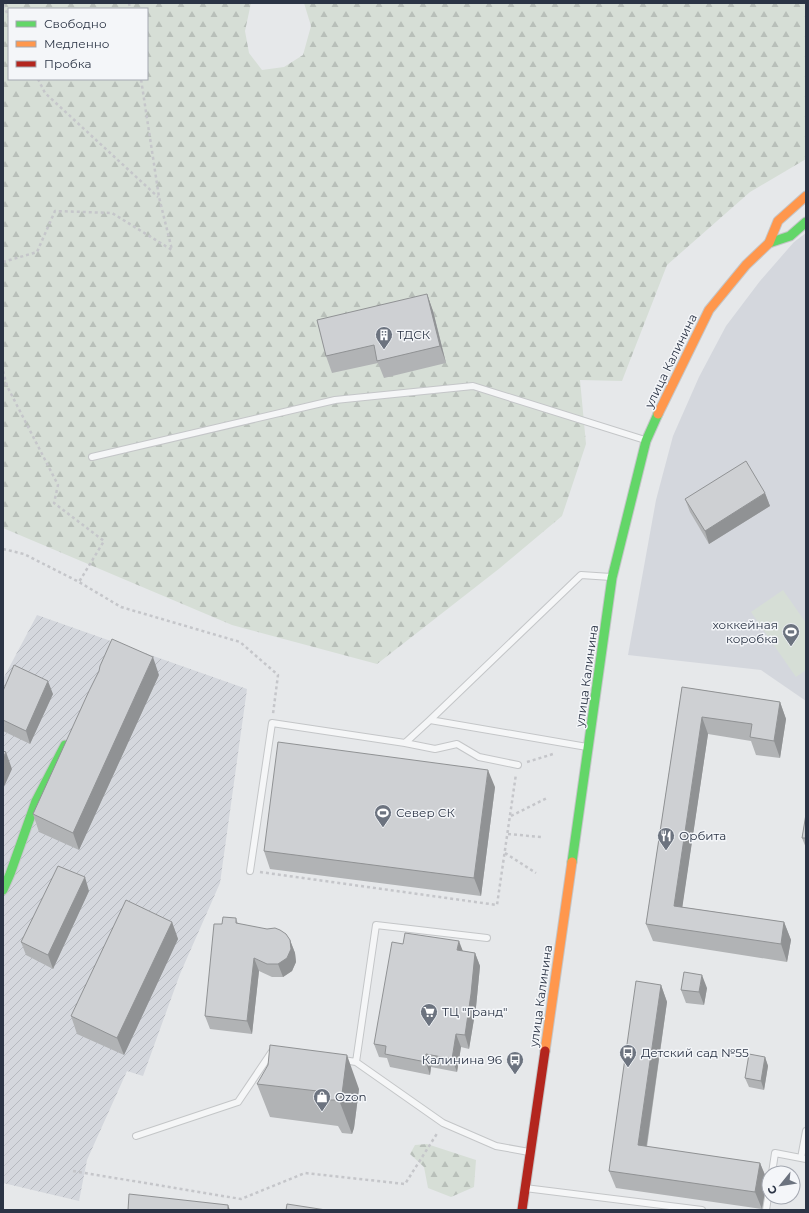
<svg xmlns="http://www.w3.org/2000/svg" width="809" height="1213" font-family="Montserrat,sans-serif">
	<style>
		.built { fill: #d4d7dd }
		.industrial { fill: url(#industrial-furrows) }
		.grass { fill: #d6ded6 }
		.forest { fill: url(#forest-firs); fill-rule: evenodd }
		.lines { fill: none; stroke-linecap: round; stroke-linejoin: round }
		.lane-casing { stroke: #c4c6c8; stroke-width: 8 }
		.fast-casing { stroke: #c4c6c8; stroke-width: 11 }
		.slow-casing { stroke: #c4c6c8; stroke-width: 11 }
		.jam-casing { stroke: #c4c6c8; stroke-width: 11 }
		.path { stroke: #c5c6ca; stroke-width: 2.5; stroke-dasharray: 3 3; stroke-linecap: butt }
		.lane { stroke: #f5f6f7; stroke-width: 6 }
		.fast { stroke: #63d668; stroke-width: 9 }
		.slow { stroke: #ff974d; stroke-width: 9 }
		.jam { stroke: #b3261e; stroke-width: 9 }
		.wall { fill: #b1b3b5 }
		.shaded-wall { fill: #909294 }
		.building { fill: #ced0d3; stroke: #909294 }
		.labels { text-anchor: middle; stroke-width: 3; stroke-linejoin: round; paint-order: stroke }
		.poi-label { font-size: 12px; fill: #2b3445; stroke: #f4f6f9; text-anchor: start }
		.street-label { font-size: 12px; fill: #2b3445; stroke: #f4f6f9 }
	</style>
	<defs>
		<pattern id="industrial-furrows" width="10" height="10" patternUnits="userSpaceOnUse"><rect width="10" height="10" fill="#d4d7dd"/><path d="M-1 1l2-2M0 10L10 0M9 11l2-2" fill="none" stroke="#b6b9bf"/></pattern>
		<pattern id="forest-firs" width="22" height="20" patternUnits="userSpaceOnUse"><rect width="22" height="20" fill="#d6ded6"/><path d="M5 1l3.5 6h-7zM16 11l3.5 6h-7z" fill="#b8bfb9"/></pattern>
	</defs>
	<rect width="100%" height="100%" fill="#e6e8ea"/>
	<!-- built -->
	<path class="built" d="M806,233v468l-45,-31 -133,-15 28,-155 17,-64 26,-59 27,-51 34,-45 34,-39z"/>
	<!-- industrial -->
	<path class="industrial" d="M37,615l210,74 -27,194 -40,91 -37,102 -16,-5 -40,89 -8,41 -76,-18v-504z"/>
	<!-- grass -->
	<path class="grass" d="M783,590l23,33v47l-10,7 -45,-65z"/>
	<!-- forest -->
	<path class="forest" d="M3,3h248l-6,28 4,22 13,17 22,-3 19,-12 8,-29 -7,-23h502v156l-56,33 -83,73 -45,116 -42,-1 6,64 -24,72 -62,52 -123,96 -145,-39 -229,-97zM9,9h138v70h-138z
		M427,1144l49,16 -2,27 -23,10 -23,-9 -4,-21 -14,-13 5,-9z"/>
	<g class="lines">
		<defs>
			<path id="lane" d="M92,457l243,-57 138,-14 172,54
				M405,743l30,6 22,-5 22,13 39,8
				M587,747l-157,-27 151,-145 30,2
				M250,871l22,-148 133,20 25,-23
				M343,1060l13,2 87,61 53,23 33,6
				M356,1062l20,-137 111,13
				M136,1136l102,-34 35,-52
				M801,1158l5,-27
				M772,1173l3,-20 31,6
				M525,1188l177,22
				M766,1210l3,-19"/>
			<path id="fast" d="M769,243l21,-7 16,-14
				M572,862l40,-284 34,-137 12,-27
				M3,890l7,-16 26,-73 29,-56"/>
			<path id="slow" d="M658,414l51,-104 37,-45 23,-22 9,-22 28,-25
				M545,1051l27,-189"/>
			<path id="jam" d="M522,1210l23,-159"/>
		</defs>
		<!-- lane casing -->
		<use href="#lane" class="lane-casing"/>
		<!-- fast casing -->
		<use href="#fast" class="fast-casing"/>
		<!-- slow casing -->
		<use href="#slow" class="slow-casing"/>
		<!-- jam casing -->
		<use href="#jam" class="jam-casing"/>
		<!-- path -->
		<path class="path" d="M129,3l1,6
			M3,5l6,12
			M38,79l7,14 113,104
			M3,262l34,-10 18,-41 57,2 60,37 -13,-53 -18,-118
			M3,371l4,15 51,99 -4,18 50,38 -25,41
			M3,549l21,5 55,28 42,25 119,35 38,33 -5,39
			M527,762l26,-8
			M511,816l36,-18
			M508,834l33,3
			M505,853l31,20
			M260,872l237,33 19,-131
			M73,1171l168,28 64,-26 100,11 33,-52"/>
		<!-- lane -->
		<use href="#lane" class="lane"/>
		<!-- fast -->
		<use href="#fast" class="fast"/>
		<!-- slow -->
		<use href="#slow" class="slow"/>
		<!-- jam -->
		<use href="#jam" class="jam"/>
	</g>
	<!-- wall -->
	<path class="wall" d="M427,294l6,17 13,52 -62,15 -6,-15 -46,10 -6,-17z
		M765,493l5,13 -61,38 -19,-32 -5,-13z
		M159,675l-80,175 -40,-18 -6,-18z
		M682,687l98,15 6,17 -6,39 -24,-3 -5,-14 -43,-7 -26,173 102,15 7,18 -4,22 -134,-21 -7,-17z
		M3,691l50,3 -23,50 -27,-13z
		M495,787l-14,109 -211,-27 -6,-18z
		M806,814v34l-4,-10z
		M89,891l-36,78 -27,-14 -5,-13z
		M236,918l2,6 52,16 5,13 1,9 -4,9 -9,6h-11l-13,-6 -7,63 -42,-5 -5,-13 17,-92z
		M172,922l6,17 -54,116 -47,-21 -6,-18z
		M403,944l60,7 12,2 5,13 -4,41 -7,42 -8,-2 -4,25 -26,-5 -1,8 -40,-8 -3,-9 -8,-1 -5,-13z
		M661,985l6,17 -20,145 113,16 7,17 -5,29 -146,-21 -7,-17z
		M707,988l-3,17 -18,-2 -5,-13z
		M765,1057l3,9 -4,24 -15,-3 -4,-9z
		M257,1084l102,5 -5,39 -2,6 -10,-1 -4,-7 -68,-9z"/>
	<!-- shaded-wall -->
	<path class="shaded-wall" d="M427,294l6,17 13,52 -6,-17z
		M765,493l5,13 -61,38 -4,-13z
		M153,657l6,18 -80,175 -6,-17z
		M48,681l5,13 -23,50 -4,-13z
		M780,702l6,17 -6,39 -6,-17z
		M702,717l6,17 -28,189 -6,-17z
		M6,752l6,17 -9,20v-31z
		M488,770l7,17 -14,109 -7,-18z
		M85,877l4,14 -36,78 -5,-14z
		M172,922l6,17 -54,116 -7,-17z
		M784,922l7,18 -4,22 -6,-18z
		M290,940l5,13 1,9 -4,9 -9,6 -5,-13z
		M459,941l5,13 -7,-4z
		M475,953l5,13 -4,41 -7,42 -4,-14z
		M254,958l5,13 -7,63 -5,-13z
		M702,975l5,13 -3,17 -5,-13z
		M661,985l6,17 -23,161 -6,-18z
		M456,1034l5,13 -4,25 -5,-13z
		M426,1054l5,13 -1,8 -4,-13z
		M347,1055l12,34 -5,39 -2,6 -13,-34z
		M765,1057l3,9 -4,24 -3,-9z
		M760,1163l7,17 -5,29 -7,-17z
		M228,1205l2,5h-2z"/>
	<!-- building -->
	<path class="building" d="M427,294l13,52 -63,15 -3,-16 -48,11 -9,-36z
		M746,461l19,32 -60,38 -20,-32z
		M112,639l41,18 -80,176 -40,-19 56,-123 10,-20 1,-5z
		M14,665l34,16 -22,50 -23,-11v-29z
		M682,687l98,15 -6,39 -24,-4 2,-13 -50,-7 -28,189 110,16 -3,22 -135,-20z
		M278,742l210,28 -14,108 -210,-27z
		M3,751l3,1 -3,6z
		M806,814v24h-4z
		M58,866l27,11 -37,78 -27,-13z
		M126,900l46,22 -55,116 -46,-22z
		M223,917l13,1v5l31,6 8,-1 5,2 6,4 4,6 1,9 -4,9 -9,6h-11l-13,-6 -7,63 -42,-5 9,-92h8z
		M405,933l54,8 -2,9 18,3 -4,41 -6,41 -9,-1 -4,25 -26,-5v8l-41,-8 1,-8 -12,-2 18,-102 11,2z
		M684,972l18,3 -3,17 -18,-2z
		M636,981l25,4 -23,160 122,18 -5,29 -146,-21z
		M270,1045l77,10 -5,39 -3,6h-10l-3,-8 -69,-8 11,-19z
		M749,1054l16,3 -4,24 -16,-3z
		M129,1194l99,11v5h-100z
		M287,1204l39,6h-40z"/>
	<!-- icons -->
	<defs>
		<symbol id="building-pin" viewBox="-11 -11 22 30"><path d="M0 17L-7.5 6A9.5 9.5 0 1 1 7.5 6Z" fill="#6c737f" stroke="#f4f6f9"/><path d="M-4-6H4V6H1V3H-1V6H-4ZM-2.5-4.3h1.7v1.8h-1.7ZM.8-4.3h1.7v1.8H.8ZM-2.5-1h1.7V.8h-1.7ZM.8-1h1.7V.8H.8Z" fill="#fff"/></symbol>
		<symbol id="stadium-pin" viewBox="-11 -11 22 30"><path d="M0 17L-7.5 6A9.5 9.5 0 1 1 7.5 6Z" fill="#6c737f" stroke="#f4f6f9"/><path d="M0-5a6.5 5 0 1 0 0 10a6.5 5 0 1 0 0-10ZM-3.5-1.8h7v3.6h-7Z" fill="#fff"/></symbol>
		<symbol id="restaurant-pin" viewBox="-11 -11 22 30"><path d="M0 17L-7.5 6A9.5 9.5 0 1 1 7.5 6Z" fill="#6c737f" stroke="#f4f6f9"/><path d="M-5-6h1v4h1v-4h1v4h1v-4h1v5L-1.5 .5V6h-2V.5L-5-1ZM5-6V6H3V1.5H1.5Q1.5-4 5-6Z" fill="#fff"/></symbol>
		<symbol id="supermarket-pin" viewBox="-11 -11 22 30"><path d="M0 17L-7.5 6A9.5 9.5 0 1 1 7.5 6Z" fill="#6c737f" stroke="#f4f6f9"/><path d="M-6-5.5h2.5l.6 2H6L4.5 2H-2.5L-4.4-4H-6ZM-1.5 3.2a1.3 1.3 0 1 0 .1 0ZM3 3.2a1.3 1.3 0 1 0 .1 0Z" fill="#fff"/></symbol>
		<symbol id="bus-pin" viewBox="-11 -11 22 30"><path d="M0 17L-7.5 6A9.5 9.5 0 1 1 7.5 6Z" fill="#6c737f" stroke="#f4f6f9"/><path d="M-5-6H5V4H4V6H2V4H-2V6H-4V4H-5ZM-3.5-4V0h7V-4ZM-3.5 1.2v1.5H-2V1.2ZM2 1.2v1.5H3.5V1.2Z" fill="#fff"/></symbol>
		<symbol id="shop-pin" viewBox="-11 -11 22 30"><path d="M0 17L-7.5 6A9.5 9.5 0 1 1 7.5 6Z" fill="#6c737f" stroke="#f4f6f9"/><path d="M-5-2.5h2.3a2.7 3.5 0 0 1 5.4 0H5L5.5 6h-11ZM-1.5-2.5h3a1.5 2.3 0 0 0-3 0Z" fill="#fff"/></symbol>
	</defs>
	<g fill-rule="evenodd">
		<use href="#building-pin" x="374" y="325" width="20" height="27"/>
		<use href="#stadium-pin" x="781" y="622" width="20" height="27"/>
		<use href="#stadium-pin" x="373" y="803" width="20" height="27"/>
		<use href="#restaurant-pin" x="656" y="826" width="20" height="27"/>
		<use href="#supermarket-pin" x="419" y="1002" width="20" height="27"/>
		<use href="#bus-pin" x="618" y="1043" width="20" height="27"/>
		<use href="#bus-pin" x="505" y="1050" width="20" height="27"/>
		<use href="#shop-pin" x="312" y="1087" width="20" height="27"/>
	</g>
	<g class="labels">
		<!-- poi labels -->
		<g class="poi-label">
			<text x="397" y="339">ТДСК</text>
			<text x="778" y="629" text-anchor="end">хоккейная<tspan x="778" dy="14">коробка</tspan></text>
			<text x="396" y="817">Север СК</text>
			<text x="679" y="840">Орбита</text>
			<text x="442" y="1016">ТЦ "Гранд"</text>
			<text x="641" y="1057">Детский сад №55</text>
			<text x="502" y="1064" text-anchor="end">Калинина 96</text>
			<text x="335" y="1101">Ozon</text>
		</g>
		<!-- street labels -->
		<g class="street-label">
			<text transform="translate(671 361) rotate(-64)" y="4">улица Калинина</text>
			<text transform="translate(587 676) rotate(-82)" y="4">улица Калинина</text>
			<text transform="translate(541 996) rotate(-82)" y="4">улица Калинина</text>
		</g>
	</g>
	<!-- border -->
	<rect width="809" height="1213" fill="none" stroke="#2b3445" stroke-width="8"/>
	<!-- legend -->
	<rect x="8" y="8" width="140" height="72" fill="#f4f6f9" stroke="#a4a8b1"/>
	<rect x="16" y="21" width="20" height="6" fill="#63d668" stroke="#a4a8b1"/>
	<text x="44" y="28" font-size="12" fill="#2b3445">Свободно</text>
	<rect x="16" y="41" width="20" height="6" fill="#ff974d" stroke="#a4a8b1"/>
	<text x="44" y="48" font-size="12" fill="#2b3445">Медленно</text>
	<rect x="16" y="61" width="20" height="6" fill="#b3261e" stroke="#a4a8b1"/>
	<text x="44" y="68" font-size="12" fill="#2b3445">Пробка</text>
	<!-- north arrow -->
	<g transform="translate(781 1185) rotate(240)"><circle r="19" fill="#f4f6f9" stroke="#a4a8b1"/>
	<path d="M0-3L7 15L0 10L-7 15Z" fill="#6c737f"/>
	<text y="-6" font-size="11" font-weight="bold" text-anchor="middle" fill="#2b3445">С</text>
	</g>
</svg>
